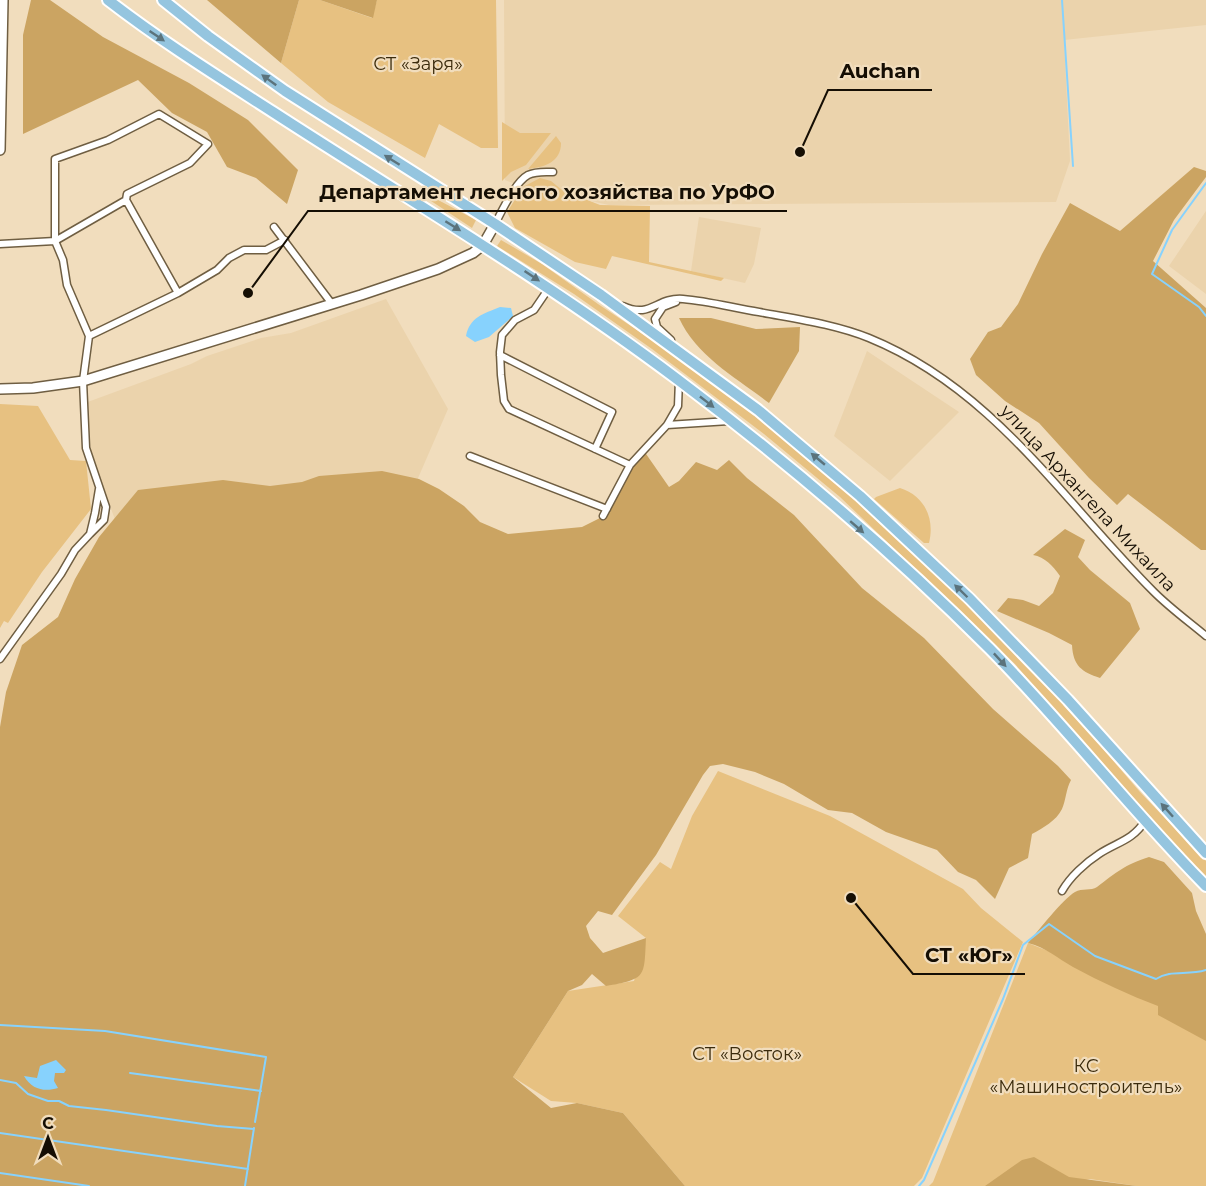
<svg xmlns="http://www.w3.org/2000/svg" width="1206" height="1186" font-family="Montserrat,sans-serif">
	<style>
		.built { fill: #ebd3ac }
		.green { fill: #e7c181 }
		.forest { fill: #cba462 }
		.water { fill: #87d2fd }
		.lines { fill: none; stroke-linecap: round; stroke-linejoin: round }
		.stream { stroke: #87d2fd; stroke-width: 2 }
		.street-casing { stroke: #6f5e42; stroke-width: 9 }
		.secondary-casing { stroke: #6f5e42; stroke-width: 12 }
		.primary-casing { stroke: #fff; stroke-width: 14 }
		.street { stroke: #fff; stroke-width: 6 }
		.secondary { stroke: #fff; stroke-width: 9 }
		.primary { stroke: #95c5df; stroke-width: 10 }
		.oneway { fill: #5b737c }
		.labels { text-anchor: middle; stroke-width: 4.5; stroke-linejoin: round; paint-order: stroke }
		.park-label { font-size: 18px; fill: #3b2b0c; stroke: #f1ddbd }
		.street-label { font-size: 18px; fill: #150e04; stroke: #f1ddbd }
		.leader { fill: none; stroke: #150e04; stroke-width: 2 }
		.callout-dot { fill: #150e04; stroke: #f1ddbd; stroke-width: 2 }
		.callout-label { font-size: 20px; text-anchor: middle; font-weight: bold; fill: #150e04; stroke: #f1ddbd; stroke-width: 4.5; stroke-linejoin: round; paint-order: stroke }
	</style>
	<rect width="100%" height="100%" fill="#f1ddbd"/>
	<!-- built -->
	<path class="built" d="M504,0h702v25l-142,15 6,121 -14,41 -447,3 -88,-19 -16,-6z
		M1206,211v83l-37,-28z
		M699,217l62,11 -7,36 -9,19 -54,-12z
		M386,299l62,110 -36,83 -296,30 -28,-74 -3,-45 106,-39 16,-8 54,-18 30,-5z
		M867,351l92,61 -69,69 -56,-45z"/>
	<!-- green -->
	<path class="green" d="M299,0h21l52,18 5,-18h119l2,148h-17l-42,-24 -14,34 -97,-56 -47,-39z
		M502,122l18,11h31l-25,32 -15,7 -9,9z
		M556,136l5,7c0,19 -16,24 -33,26z
		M540,178l11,3 11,9 38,15 50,1 -1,56 75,16 -3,3 -109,-25 -6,13 -31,-7 -60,-34 -8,-16 16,-25z
		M423,192l53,28 -4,8 -50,-33z
		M501,240l41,24 56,40 114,76 32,24 117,98 139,135 56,57 84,98 66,69v16l-76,-79 -115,-134 -175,-167 -76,-63 -112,-85 -78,-55 -77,-48z
		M0,404l38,2 32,54 16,1 5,48 -49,63 -34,51 -4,-2 -4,7z
		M900,488c25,8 35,31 29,55h-5l-50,-44 2,-2z
		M718,771l112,45 133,73 18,19 42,34 -101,236 -8,8h-229l-62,-73 -46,-10 -26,-2 -38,-24 55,-86 66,-10 12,-43 -28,-22 42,-54 11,7 21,-53z
		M1028,943l116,46 62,22v175h-69l-47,-7 -32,7h-129l4,-4z"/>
	<!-- forest -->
	<path class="forest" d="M31,0h19l53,37 86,46 59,37 50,50 -11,34 -31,-26 -29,-11 -20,-35 -35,-19 -34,-33 -115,54v-99z
		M207,0h92l-18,63z
		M320,0h57l-4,18z
		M1194,167l12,4v6l-32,43 -21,41 53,47v242h-5l-73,-56 -11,11 -28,-27 -50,-55 -34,-22 -29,-26 -6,-16 18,-27 13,-5 17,-23 24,-50 28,-51 50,28z
		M679,318h32l45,11 44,-2 -1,24 -30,52c-32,-25 -72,-46 -90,-85z
		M644,451l25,36 10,-6 17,-19 21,8 12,-10 18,18 47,37 68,73 62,50 69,71 65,57 13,14c-5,9 -5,20 -9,29 -6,12 -19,19 -30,25l-4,24 -19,10 -14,31 -19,-19 -18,-8 -21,-22 -51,-18 -34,-19 -24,-3 -44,-26 -29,-12 -32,-8 -13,2 -7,9 -47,80 -44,60 -14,-4 -12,15 4,12 13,15 43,-15c-2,39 1,41 -40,48l-14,-12 -10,11 -14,6 -55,86 38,31 26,-5 46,10 62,73h-685v-459l6,-35 16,-47 36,-28 17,-38 24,-42 39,-47 85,-10 47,6 32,-4 17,-6 63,-5 37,8 20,10 25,17 16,16 28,12 74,-7 20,-10 28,-52z
		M1065,529l20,11 -7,17 12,13 40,33 10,26 -40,49c-18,-6 -27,-12 -28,-33l-23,-12 -52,-22 11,-13 15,2 16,6 14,-13 7,-17c-7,-10 -15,-19 -27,-21z
		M1149,857l15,5 28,31 4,18 10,23v107l-48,-26v-9c-29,-11 -57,-24 -85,-39 -16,-9 -26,-19 -45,-24 10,-12 35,-44 47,-51 7,-4 16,-1 22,-5 20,-15 27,-22 52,-30z
		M1034,1157l35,20 68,9h-152l37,-26z"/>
	<!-- water -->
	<path class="water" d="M500,307l11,1 2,8 -24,21 -14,5 -9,-6c4,-19 17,-22 34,-29z
		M56,1060l10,10 -2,3h-9l-1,8 4,7c-13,4 -26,2 -34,-12l13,2 3,-12z"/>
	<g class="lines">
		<!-- stream -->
		<path class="stream" d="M1062,0l11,166
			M1206,183l-34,47 -20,44 47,33 7,9
			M0,1025l105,6 161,26 -11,65
			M130,1073l131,18
			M0,1080l16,3 12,11 20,7h11l10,5 37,4 111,16 37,3
			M0,1133l248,36
			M0,1173l89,13
			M245,1186l9,-58
			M919,1186l5,-6 79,-181 20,-54 26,-21 46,32 61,23c15,-10 31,-3 50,-9"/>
		<defs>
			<path id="street" d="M126,200l52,93
				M495,224c7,-13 20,-42 33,-49 8,-4 16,-3 25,-3
				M274,227l58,77
				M0,244l55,-3 71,-41 1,-6 63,-31 18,-19 -49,-30 -51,26 -53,19v82l8,19 4,25 22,51 -6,45 3,67 20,59 -2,13 -14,14
				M549,288l-15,22 -19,10 -13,15 -2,17 1,23 3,26 5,8 121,56
				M623,306c28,13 33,-9 60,-7 25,2 51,9 76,13 37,7 75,12 110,26 125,51 193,162 285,254 16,16 34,29 52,44
				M89,336l89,-43 39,-23 12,-12 15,-8h22l19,-10
				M671,340l-14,-13 -2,-8 8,-12 13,-5
				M500,355l112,57 -17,37
				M667,425l62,-4
				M470,456l137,53
				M603,516l27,-51 37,-40 11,-19 1,-26
				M0,659l61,-85 14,-24 15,-16 5,-21 4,-24
				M1062,891c8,-14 23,-28 37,-37 18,-12 33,-13 46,-33"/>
			<path id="secondary" d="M0,150l3,-150
				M0,389l33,-1 50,-7 278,-86 77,-26 35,-16 10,-8 12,-21"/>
			<path id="primary" d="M108,0c53,41 109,76 165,112 136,88 275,170 404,267 108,81 218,175 313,270 75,76 141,161 216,237
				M163,0l45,36 77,55 210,133 106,71 157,115 102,86 110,103 98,101 138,153"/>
		</defs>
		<!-- street casing -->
		<use href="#street" class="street-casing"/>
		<!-- secondary casing -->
		<use href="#secondary" class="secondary-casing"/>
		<!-- primary casing -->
		<use href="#primary" class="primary-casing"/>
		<!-- street -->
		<use href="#street" class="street"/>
		<!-- secondary -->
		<use href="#secondary" class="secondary"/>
		<!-- primary -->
		<use href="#primary" class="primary"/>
	</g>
	<!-- one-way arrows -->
	<defs><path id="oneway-solid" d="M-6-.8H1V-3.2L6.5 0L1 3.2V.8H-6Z" transform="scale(1.5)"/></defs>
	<g class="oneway">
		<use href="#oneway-solid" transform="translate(157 36) rotate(34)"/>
		<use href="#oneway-solid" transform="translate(269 80) rotate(-144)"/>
		<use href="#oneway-solid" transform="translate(392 160) rotate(-148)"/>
		<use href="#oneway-solid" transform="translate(453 226) rotate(32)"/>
		<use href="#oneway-solid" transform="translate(532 276) rotate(34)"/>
		<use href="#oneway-solid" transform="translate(707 402) rotate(38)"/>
		<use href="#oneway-solid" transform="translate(818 459) rotate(-140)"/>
		<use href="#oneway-solid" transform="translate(857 527) rotate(41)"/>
		<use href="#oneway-solid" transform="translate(961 591) rotate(-136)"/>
		<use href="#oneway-solid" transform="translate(1000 660) rotate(47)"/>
		<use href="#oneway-solid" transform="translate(1167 810) rotate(-132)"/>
	</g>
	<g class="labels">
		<!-- park labels -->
		<g class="park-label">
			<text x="418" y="70">СТ «Заря»</text>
			<text x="747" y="1060">СТ «Восток»</text>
			<text x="1086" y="1072">КС<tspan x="1086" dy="21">«Машиностроитель»</tspan></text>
		</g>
		<!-- street labels -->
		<g class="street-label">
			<text transform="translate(1088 498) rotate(47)" y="6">улица Архангела Михаила</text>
		</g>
	</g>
	<!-- callouts -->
	<path class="leader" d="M800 152L828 90H932M248 293L308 211H787M851 898L913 974H1025"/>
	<g class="callout-dot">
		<circle cx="800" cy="152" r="6"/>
		<circle cx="248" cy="293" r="6"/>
		<circle cx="851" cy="898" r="6"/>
	</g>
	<g class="callout-label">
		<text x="880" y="78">Auchan</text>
		<text x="547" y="199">Департамент лесного хозяйства по УрФО</text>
		<text x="969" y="962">СТ «Юг»</text>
	</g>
	<!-- north arrow -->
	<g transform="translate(48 1138)" stroke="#f1ddbd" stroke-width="4.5" paint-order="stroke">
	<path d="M0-4.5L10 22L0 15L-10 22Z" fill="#150e04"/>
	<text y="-9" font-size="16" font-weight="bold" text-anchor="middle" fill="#150e04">С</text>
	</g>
</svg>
